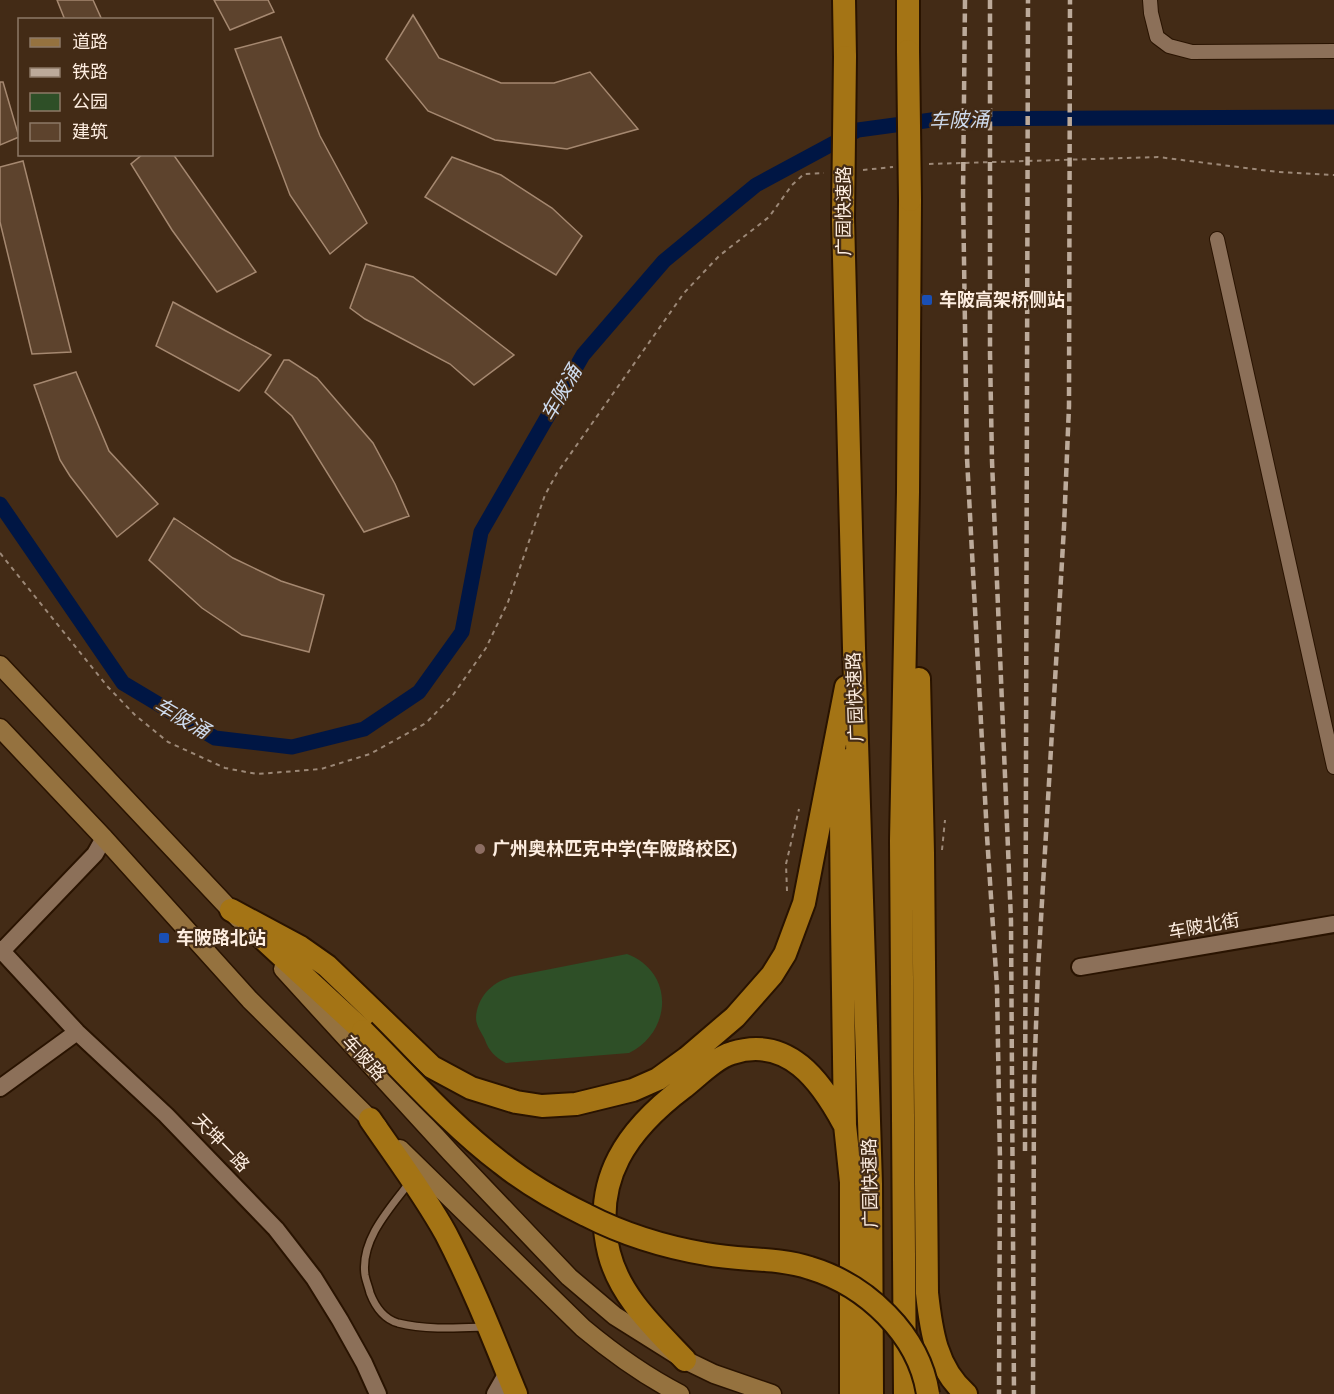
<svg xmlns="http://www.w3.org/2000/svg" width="1334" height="1394" font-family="'Varela Round','Noto Sans SC',sans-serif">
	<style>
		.green { fill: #2e4f27 }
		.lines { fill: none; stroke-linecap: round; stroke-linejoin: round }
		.canal { stroke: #001644; stroke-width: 15 }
		.building { fill: #5d432d; stroke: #a58870; stroke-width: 1.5 }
		.service-casing { stroke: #291300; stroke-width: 10 }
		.minor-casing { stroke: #291300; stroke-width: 16 }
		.tertiary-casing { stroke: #291300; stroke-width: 20 }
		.secondary-casing { stroke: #291300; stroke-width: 21 }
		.trunk-casing { stroke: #291300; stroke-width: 26 }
		.path { stroke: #9c8877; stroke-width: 2; stroke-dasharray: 4.5 4.5; stroke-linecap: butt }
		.service { stroke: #8c7059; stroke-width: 7 }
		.minor { stroke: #8c7059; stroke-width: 14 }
		.tertiary { stroke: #8c7059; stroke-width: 16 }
		.secondary { stroke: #95723f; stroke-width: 18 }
		.trunk { stroke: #a47415; stroke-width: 22 }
		.rail { stroke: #bcaa9a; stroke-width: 4.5; stroke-dasharray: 9 4.5; stroke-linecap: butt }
		.trunk-bridge-casing { stroke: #291300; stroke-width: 26; stroke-linecap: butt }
		.trunk-bridge { stroke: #a47415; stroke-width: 22 }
		.transit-dot { fill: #1a4fb4; stroke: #432b16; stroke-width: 2 }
		.education-dot { fill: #8d6e63; stroke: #432b16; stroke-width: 2 }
		.labels { text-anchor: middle; stroke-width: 4.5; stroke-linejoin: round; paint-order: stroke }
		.street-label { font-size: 18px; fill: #fdede0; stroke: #432b16 }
		.poi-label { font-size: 18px; font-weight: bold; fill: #fdede0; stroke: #432b16; text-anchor: start }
		.water-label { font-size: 20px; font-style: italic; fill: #cedbee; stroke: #432b16 }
	</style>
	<rect width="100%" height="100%" fill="#432b16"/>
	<!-- green -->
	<path class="green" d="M627,954c48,18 45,78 2,99l-123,10c-11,-6 -17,-12 -21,-23 -3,-7 -9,-14 -9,-22 1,-22 18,-38 39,-42z"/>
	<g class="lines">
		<!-- canal -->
		<path class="canal" d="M0,504l123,179 92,55 77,9 72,-18 55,-37 43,-60 19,-100 102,-177 81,-94 92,-76 102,-55 81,-11 395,-2"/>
	</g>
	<!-- building -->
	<path class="building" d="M57,0h36l9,20h-37z
		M214,0h54l6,12 -44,18z
		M413,15l26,43 62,25h53l36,-11 48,57 -71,20 -72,-9 -67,-29 -42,-52z
		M281,37l39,99 47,87 -37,31 -40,-59 -55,-146z
		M0,82h3l16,55 -19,8z
		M143,154h30l83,118 -39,20 -45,-62 -41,-66z
		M452,157l49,18 51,33 30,28 -26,39 -131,-78z
		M23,161l48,191 -39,2 -32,-132v-55z
		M366,264l47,13 101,78 -40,30 -24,-21 -85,-45 -15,-11z
		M173,302l53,29 45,24 -32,36 -83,-45z
		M284,360h5l28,18 56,65 22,41 14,32 -45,16 -72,-116 -27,-24z
		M76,372l33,79 49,53 -41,33 -47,-61 -10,-16 -26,-75z
		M174,518l59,40 48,23 43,14 -15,57 -67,-17 -40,-27 -53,-48z"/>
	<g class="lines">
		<defs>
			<path id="service" d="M410,1182c-20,26 -50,58 -45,93 1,6 4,13 5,18 5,13 14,26 28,30 27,7 60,5 88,4"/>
			<path id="minor" d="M1150,0l1,13 6,24 12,9 23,6 142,-1
				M1217,239l117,528"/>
			<path id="tertiary" d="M0,949l77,83 89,83 110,114 38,49 26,42 24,43 14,31
				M2,951l93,-97 9,-16
				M1080,967l254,-43
				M0,1088l77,-56
				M495,1394l12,-21"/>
			<path id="secondary" d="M0,665l239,254
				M0,728l104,110 146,162 128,127
				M283,969l168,184 118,124 46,39 70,44 29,14 58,20
				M400,1149l183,179c30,25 62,48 97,66"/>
			<path id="trunk" d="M844,0l1,57
				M908,0v51
				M843,218l11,430 17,536 1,210
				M919,679l4,174 4,440c4,37 9,75 39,101
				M843,760l-2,62 1,101 3,202 6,57v212
				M231,910l69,37 27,19 105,101 39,21 45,14 26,4 34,-2 57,-14 25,-11 29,-21 48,-41 37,-42 13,-21 19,-51 42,-216
				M257,933l106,98
				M370,1119c26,38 54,75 76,115 27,52 48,106 70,160
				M685,1360c-30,-32 -65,-63 -76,-107 -18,-74 19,-124 75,-166 14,-11 31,-29 48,-34 56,-18 89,28 112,71
				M905,1394l-4,-553 7,-349 2,-292"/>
		</defs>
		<!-- service casing -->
		<use href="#service" class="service-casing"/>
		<!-- minor casing -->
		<use href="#minor" class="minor-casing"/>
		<!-- tertiary casing -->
		<use href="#tertiary" class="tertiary-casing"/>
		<!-- secondary casing -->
		<use href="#secondary" class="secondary-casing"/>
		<!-- trunk casing -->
		<use href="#trunk" class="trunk-casing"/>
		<!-- path -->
		<path class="path" d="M929,164l229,-7 120,15 56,3
			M863,170l30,-3
			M0,553l107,133 28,29 33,27 57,26 32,6 64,-5 49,-15 56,-31 27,-28 33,-47 22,-46 37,-107 12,-22 127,-180 35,-37 50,-39 23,-32 12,-11 20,-1
			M942,850l3,-30
			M787,891l-1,-27 13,-55"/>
		<!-- service -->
		<use href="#service" class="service"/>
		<!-- minor -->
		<use href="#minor" class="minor"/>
		<!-- tertiary -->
		<use href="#tertiary" class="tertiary"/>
		<!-- secondary -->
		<use href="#secondary" class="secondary"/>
		<!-- trunk -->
		<use href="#trunk" class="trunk"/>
		<!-- rail -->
		<path class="rail" d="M965,0l-2,194 4,264 20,378 10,152 3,173 -1,233
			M990,0v354l2,107 19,460 3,473
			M1025,1151l3,-1151
			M1033,1394l1,-313 4,-111 26,-443 5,-121 1,-406"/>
		<defs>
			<path id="trunk-bridge" d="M908,51l2,149
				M843,218l2,-161
				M363,1031c44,44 88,94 138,132 25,20 56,38 85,52 37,19 79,32 120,39 35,7 71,3 104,14 56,17 109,66 118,126"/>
		</defs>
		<!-- trunk-bridge casing -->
		<use href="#trunk-bridge" class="trunk-bridge-casing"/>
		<!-- trunk-bridge -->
		<use href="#trunk-bridge" class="trunk-bridge"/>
	</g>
	<!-- markers -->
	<g class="transit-dot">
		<rect x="921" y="294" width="12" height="12" rx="3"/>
		<rect x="158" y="932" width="12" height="12" rx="3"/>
	</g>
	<circle class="education-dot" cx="480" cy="849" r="6"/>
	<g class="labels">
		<!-- street labels -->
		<g class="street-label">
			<text transform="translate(844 211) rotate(-90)" y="6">广园快速路</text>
			<text transform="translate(855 697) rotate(-92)" y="6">广园快速路</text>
			<text transform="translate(1204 926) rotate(-10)" y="6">车陂北街</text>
			<text transform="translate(364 1058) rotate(47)" y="6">车陂路</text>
			<text transform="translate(221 1143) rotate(46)" y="6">天坤一路</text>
			<text transform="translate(870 1183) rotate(-91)" y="6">广园快速路</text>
		</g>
		<!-- poi labels -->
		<g class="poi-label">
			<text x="939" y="306">车陂高架桥侧站</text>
			<text x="492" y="855">广州奥林匹克中学(车陂路校区)</text>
			<text x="176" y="944">车陂路北站</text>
		</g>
		<!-- water labels -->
		<g class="water-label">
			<text transform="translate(959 120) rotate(-2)" y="7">车陂涌</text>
			<text transform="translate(561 393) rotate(-60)" y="7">车陂涌</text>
			<text transform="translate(182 718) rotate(30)" y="7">车陂涌</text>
		</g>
	</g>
	<!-- legend -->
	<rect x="18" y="18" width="195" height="138" fill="#432b16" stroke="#8d7967" stroke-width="1.5"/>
	<rect x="30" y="38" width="30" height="9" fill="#95723f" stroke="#8d7967" stroke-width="1.5"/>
	<text x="72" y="48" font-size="18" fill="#fdede0">道路</text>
	<rect x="30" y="68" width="30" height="9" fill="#bcaa9a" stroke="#8d7967" stroke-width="1.5"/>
	<text x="72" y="78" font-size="18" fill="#fdede0">铁路</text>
	<rect x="30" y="93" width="30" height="18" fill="#2e4f27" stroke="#8d7967" stroke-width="1.5"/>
	<text x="72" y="108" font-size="18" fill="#fdede0">公园</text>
	<rect x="30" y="123" width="30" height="18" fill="#5d432d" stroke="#8d7967" stroke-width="1.5"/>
	<text x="72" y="138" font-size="18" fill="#fdede0">建筑</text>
</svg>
